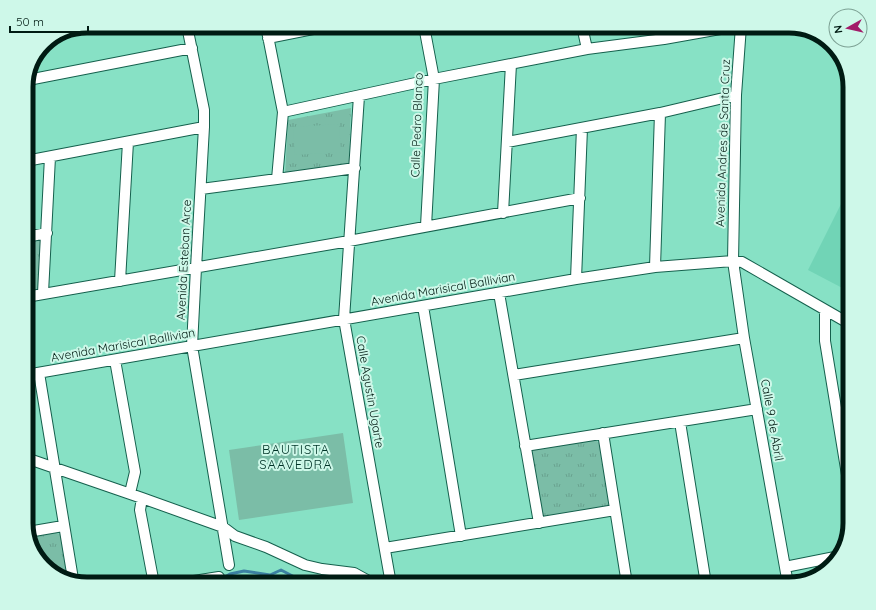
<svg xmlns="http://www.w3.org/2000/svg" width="876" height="610" font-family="Quicksand,sans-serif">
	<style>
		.built { fill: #71d4b6 }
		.grass { fill: url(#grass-tufts) }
		.garden { fill: #7bbda7 }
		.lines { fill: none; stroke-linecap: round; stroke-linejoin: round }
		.stream { stroke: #3c81a2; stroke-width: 3 }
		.minor-casing { stroke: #15604d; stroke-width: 12 }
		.minor { stroke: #fff; stroke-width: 10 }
		.labels { text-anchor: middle; stroke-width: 4; stroke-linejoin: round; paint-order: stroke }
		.street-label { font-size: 12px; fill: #001b13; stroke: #cef8e9 }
		.neighbourhood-label { font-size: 13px; letter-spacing: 1px; fill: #003327; stroke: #cef8e9 }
		.rim { fill: none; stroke: #001b13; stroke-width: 5 }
	</style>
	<defs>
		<pattern id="grass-tufts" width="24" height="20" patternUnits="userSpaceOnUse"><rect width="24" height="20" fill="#7bbda7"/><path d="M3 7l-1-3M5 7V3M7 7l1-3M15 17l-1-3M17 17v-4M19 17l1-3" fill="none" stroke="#69a28f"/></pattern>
	</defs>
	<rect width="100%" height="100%" fill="#87e1c5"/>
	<!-- built -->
	<path class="built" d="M848,190l2,1v101l-42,-22z"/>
	<!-- grass -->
	<path class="grass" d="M351,108l-2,56 -64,10 3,-54z
		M36,240l4,1 1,3 -2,42c-2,6 -8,5 -13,6v-50z
		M595,439l5,5 9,62 -63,12 -4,-3 -12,-62 3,-4z
		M56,533l4,1 2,4 7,40 -16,-4 -19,-21 -5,-16z"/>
	<!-- garden -->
	<path class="garden" d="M339,124l2,28 -46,3 -2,-28z
		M850,229v26l-10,-5z
		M343,433l10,70 -114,17 -10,-70z"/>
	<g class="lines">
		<!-- stream -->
		<path class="stream" d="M225,577l5,-3 14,-3 26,4 11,-5 27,14
			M349,584l2,-5"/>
		<defs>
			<path id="minor" d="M187,26l17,84v17l-8,141 -4,78 37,219
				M266,26l17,86 -6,67
				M424,26l10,53 -8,147
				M582,26l5,23
				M662,26l2,13
				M741,26l-5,69 -3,166 11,77 44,246
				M268,38l60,-12
				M28,80l164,-32
				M359,96l-15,223 47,265
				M283,112l151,-33 153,-30 77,-10 73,-13
				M507,142l153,-29 76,-18
				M26,161l178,-34
				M201,189l76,-10 78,-11
				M503,213l8,-149
				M26,237l21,-4
				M655,267l5,-154
				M576,279l6,-151
				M120,281l8,-139
				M43,293l7,-136
				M499,293l40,230
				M26,297l323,-56 231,-43
				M423,306l38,230
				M825,311v30l25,152
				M115,360l20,112 -5,21
				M39,373l34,206
				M26,375l550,-96 79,-12 78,-6 9,1 108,62
				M514,375l230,-37
				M680,422l26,162
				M603,433l24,151
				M525,446l232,-37
				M26,458l116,40 81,29 12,9 31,11 39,18 17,4 32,4 20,11
				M142,498l-2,12 14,74
				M28,532l35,-6
				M385,548l230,-38
				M785,567l55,-11
				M175,584l44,-7"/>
		</defs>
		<!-- minor casing -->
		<use href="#minor" class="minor-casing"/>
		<!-- minor -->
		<use href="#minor" class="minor"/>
	</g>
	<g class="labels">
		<!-- street labels -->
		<g class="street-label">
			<text transform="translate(417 125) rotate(-88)" y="4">Calle Pedro Blanco</text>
			<text transform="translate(723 143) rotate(-88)" y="4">Avenida Andres de Santa Cruz</text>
			<text transform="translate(184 260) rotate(-87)" y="4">Avenida Esteban Arce</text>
			<text transform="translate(443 289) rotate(-10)" y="4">Avenida Marisical Ballivian</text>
			<text transform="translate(123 345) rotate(-10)" y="4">Avenida Marisical Ballivian</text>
			<text transform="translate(370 392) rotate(80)" y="4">Calle Agustin Ugarte</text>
			<text transform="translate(772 420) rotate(80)" y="4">Calle 9 de Abril</text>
		</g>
		<!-- neighbourhood labels -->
		<g class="neighbourhood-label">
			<text x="296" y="454">BAUTISTA<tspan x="296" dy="15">SAAVEDRA</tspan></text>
		</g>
	</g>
	<!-- crop -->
	<path d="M0 0H876V610H0ZM87 33H789A54 54 0 0 1 843 87V523A54 54 0 0 1 789 577H87A54 54 0 0 1 33 523V87A54 54 0 0 1 87 33Z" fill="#cef8e9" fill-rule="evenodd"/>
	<path class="rim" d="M87 33H789A54 54 0 0 1 843 87V523A54 54 0 0 1 789 577H87A54 54 0 0 1 33 523V87A54 54 0 0 1 87 33Z"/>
	<!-- north arrow -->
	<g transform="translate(848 28) rotate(262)"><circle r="19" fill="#cef8e9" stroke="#7ca093"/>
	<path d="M0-3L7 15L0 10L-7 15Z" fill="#a21c69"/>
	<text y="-6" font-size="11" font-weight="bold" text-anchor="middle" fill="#001b13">N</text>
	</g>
	<!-- scale -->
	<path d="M10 26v6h78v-6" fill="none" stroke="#001b13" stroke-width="2"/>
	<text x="16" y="26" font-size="12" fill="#001b13" stroke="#cef8e9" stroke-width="3" paint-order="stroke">50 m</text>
</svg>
